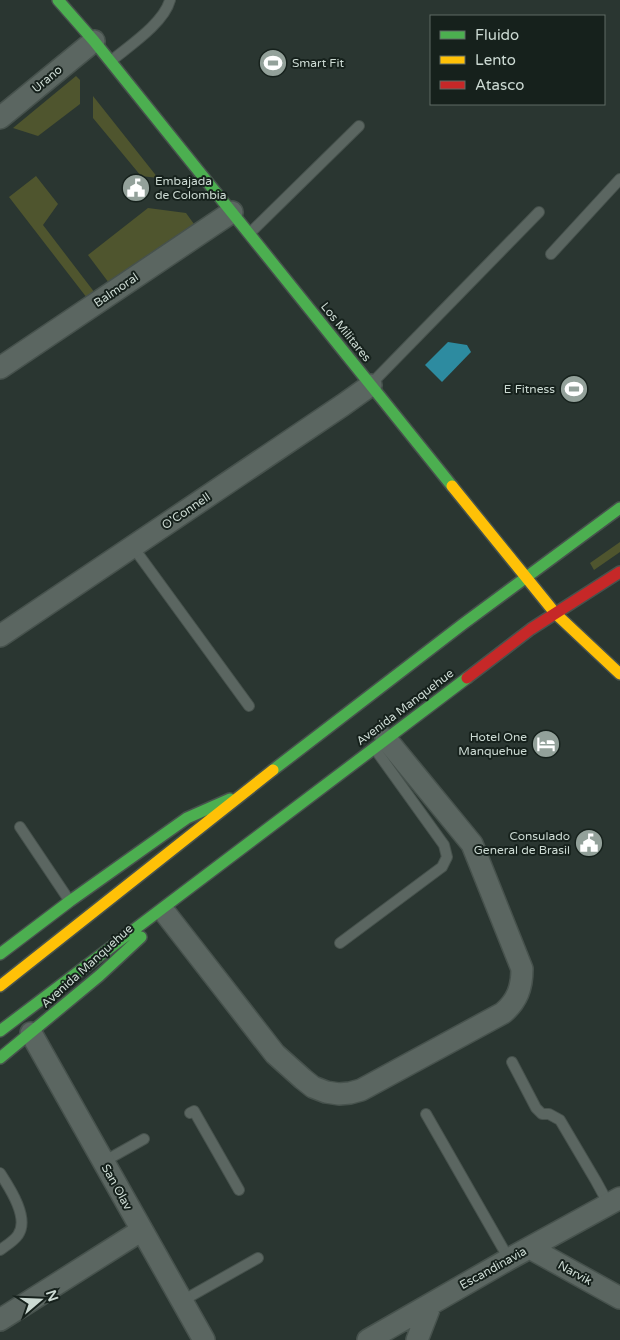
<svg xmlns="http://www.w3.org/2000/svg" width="620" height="1340" font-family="'Varela Round',sans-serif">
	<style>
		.green { fill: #4f552e }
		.water { fill: #2d8ba0 }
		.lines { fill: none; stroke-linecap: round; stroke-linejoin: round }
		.lane-casing { stroke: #47524d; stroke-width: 12 }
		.street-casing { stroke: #47524d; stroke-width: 24 }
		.fast-casing { stroke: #47524d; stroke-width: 14 }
		.slow-casing { stroke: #47524d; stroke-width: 14 }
		.jam-casing { stroke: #47524d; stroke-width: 14 }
		.lane { stroke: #5b6661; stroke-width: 10 }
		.street { stroke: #5b6661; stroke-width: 21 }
		.fast { stroke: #4caf50; stroke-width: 11 }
		.slow { stroke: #ffc107; stroke-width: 11 }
		.jam { stroke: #c62828; stroke-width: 11 }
		.labels { text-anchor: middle; stroke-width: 4; stroke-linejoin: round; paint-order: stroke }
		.poi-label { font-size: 12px; fill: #ccdad3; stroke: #16211c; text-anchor: end }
		.street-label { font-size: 12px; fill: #ccdad3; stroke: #16211c }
	</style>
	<rect width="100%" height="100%" fill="#2a3631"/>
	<!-- green -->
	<path class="green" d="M76,76l4,4v24l-42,32 -25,-8z
		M93,96l65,82 -17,-2 -48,-58z
		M36,176l22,28 -15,21 52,68 -8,5 -78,-101z
		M148,208l38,5 8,11 -85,59 -21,-28z
		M620,542v10l-26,18 -4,-7z"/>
	<!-- water -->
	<path class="water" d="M448,342l19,3 4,7 -29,30 -17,-17z"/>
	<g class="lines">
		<defs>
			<path id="lane" d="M111,61c18,-15 53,-38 59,-61
				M250,233l109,-107
				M551,254l69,-75
				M372,383l167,-171
				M133,547l116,159
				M20,827l49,73
				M340,943l102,-76 5,-10 -3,-12 -69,-96
				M512,1062l24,46 6,6h7l11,6 36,61 13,24
				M190,1113l4,-2 45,79
				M426,1114l83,145
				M103,1162l41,-23
				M0,1173c9,14 30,45 18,62 -4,6 -11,10 -18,15
				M182,1301l76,-43"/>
			<path id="street" d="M0,118l94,-77
				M0,368l232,-156
				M0,636l343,-231 28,-20
				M166,914l109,140 28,25 10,8 13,5 13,2 11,-1 11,-3 142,-77c14,-12 19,-25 19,-44l-50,-125 -86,-105
				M31,1033l173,307
				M530,1248l90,50
				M0,1320l142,-90
				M368,1340l141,-81 111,-61
				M417,1340l14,-36"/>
			<path id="fast" d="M58,0l36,41 358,445
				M273,770l190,-146 157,-116
				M0,954l70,-53 117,-83 43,-19
				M0,1031l467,-353
				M0,1058l99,-82 42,-39"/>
			<path id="slow" d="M452,486l103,127 65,61
				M0,986l273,-216"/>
			<path id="jam" d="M467,678l64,-49 89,-57"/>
		</defs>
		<!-- lane casing -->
		<use href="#lane" class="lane-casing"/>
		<!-- street casing -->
		<use href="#street" class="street-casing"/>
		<!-- fast casing -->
		<use href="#fast" class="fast-casing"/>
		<!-- slow casing -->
		<use href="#slow" class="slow-casing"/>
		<!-- jam casing -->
		<use href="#jam" class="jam-casing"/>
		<!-- lane -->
		<use href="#lane" class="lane"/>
		<!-- street -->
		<use href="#street" class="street"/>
		<!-- fast -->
		<use href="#fast" class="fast"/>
		<!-- slow -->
		<use href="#slow" class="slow"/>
		<!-- jam -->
		<use href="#jam" class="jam"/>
	</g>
	<!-- icons -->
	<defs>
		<symbol id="stadium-disc" viewBox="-11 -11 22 22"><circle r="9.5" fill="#93a19a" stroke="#16211c"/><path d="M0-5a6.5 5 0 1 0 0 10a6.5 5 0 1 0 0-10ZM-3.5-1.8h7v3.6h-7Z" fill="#fff"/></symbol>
		<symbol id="civic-disc" viewBox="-11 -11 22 22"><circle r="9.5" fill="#93a19a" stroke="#16211c"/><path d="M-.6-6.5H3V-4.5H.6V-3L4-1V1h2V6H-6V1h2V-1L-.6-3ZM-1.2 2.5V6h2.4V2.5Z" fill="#fff"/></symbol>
		<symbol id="hotel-disc" viewBox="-11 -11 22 22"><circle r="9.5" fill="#93a19a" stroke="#16211c"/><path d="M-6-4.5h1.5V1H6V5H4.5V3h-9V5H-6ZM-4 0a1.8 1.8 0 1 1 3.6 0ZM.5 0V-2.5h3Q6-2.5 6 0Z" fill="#fff"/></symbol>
	</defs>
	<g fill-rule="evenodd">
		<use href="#stadium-disc" x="257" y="47" width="32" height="32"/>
		<use href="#civic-disc" x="120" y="172" width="32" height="32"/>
		<use href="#stadium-disc" x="558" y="373" width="32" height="32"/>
		<use href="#hotel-disc" x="530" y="728" width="32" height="32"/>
		<use href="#civic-disc" x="573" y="827" width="32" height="32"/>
	</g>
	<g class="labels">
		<!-- poi labels -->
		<g class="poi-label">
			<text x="292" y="67" text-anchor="start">Smart Fit</text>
			<text x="155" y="185" text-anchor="start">Embajada<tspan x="155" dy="14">de Colombia</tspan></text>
			<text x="555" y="393">E Fitness</text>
			<text x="527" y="741">Hotel One<tspan x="527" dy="14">Manquehue</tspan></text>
			<text x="570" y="840">Consulado<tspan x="570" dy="14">General de Brasil</tspan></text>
		</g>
		<!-- street labels -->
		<g class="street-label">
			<text transform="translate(47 79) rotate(-40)" y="4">Urano</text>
			<text transform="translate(116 290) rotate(-34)" y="4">Balmoral</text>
			<text transform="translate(346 332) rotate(51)" y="4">Los Militares</text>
			<text transform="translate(186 511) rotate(-34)" y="4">O'Connell</text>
			<text transform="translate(405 707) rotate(-37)" y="4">Avenida Manquehue</text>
			<text transform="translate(87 966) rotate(-42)" y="4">Avenida Manquehue</text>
			<text transform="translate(117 1187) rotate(61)" y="4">San Olav</text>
			<text transform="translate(493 1268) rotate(-29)" y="4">Escandinavia</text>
			<text transform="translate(575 1273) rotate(29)" y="4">Narvik</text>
		</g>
	</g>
	<!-- legend -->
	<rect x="430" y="15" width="175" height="90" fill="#16211c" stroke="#5f6b65"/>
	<rect x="440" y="31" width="25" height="8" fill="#4caf50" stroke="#5f6b65"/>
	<text x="475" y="40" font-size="15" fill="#ccdad3">Fluido</text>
	<rect x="440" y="56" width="25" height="8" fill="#ffc107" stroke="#5f6b65"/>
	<text x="475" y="65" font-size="15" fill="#ccdad3">Lento</text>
	<rect x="440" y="81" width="25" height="8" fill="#c62828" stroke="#5f6b65"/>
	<text x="475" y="90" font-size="15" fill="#ccdad3">Atasco</text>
	<!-- north arrow -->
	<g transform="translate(40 1300) rotate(71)" stroke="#16211c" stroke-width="4" paint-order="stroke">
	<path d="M0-4L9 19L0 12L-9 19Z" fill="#ccdad3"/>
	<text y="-8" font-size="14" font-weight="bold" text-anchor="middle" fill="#ccdad3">N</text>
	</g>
</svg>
